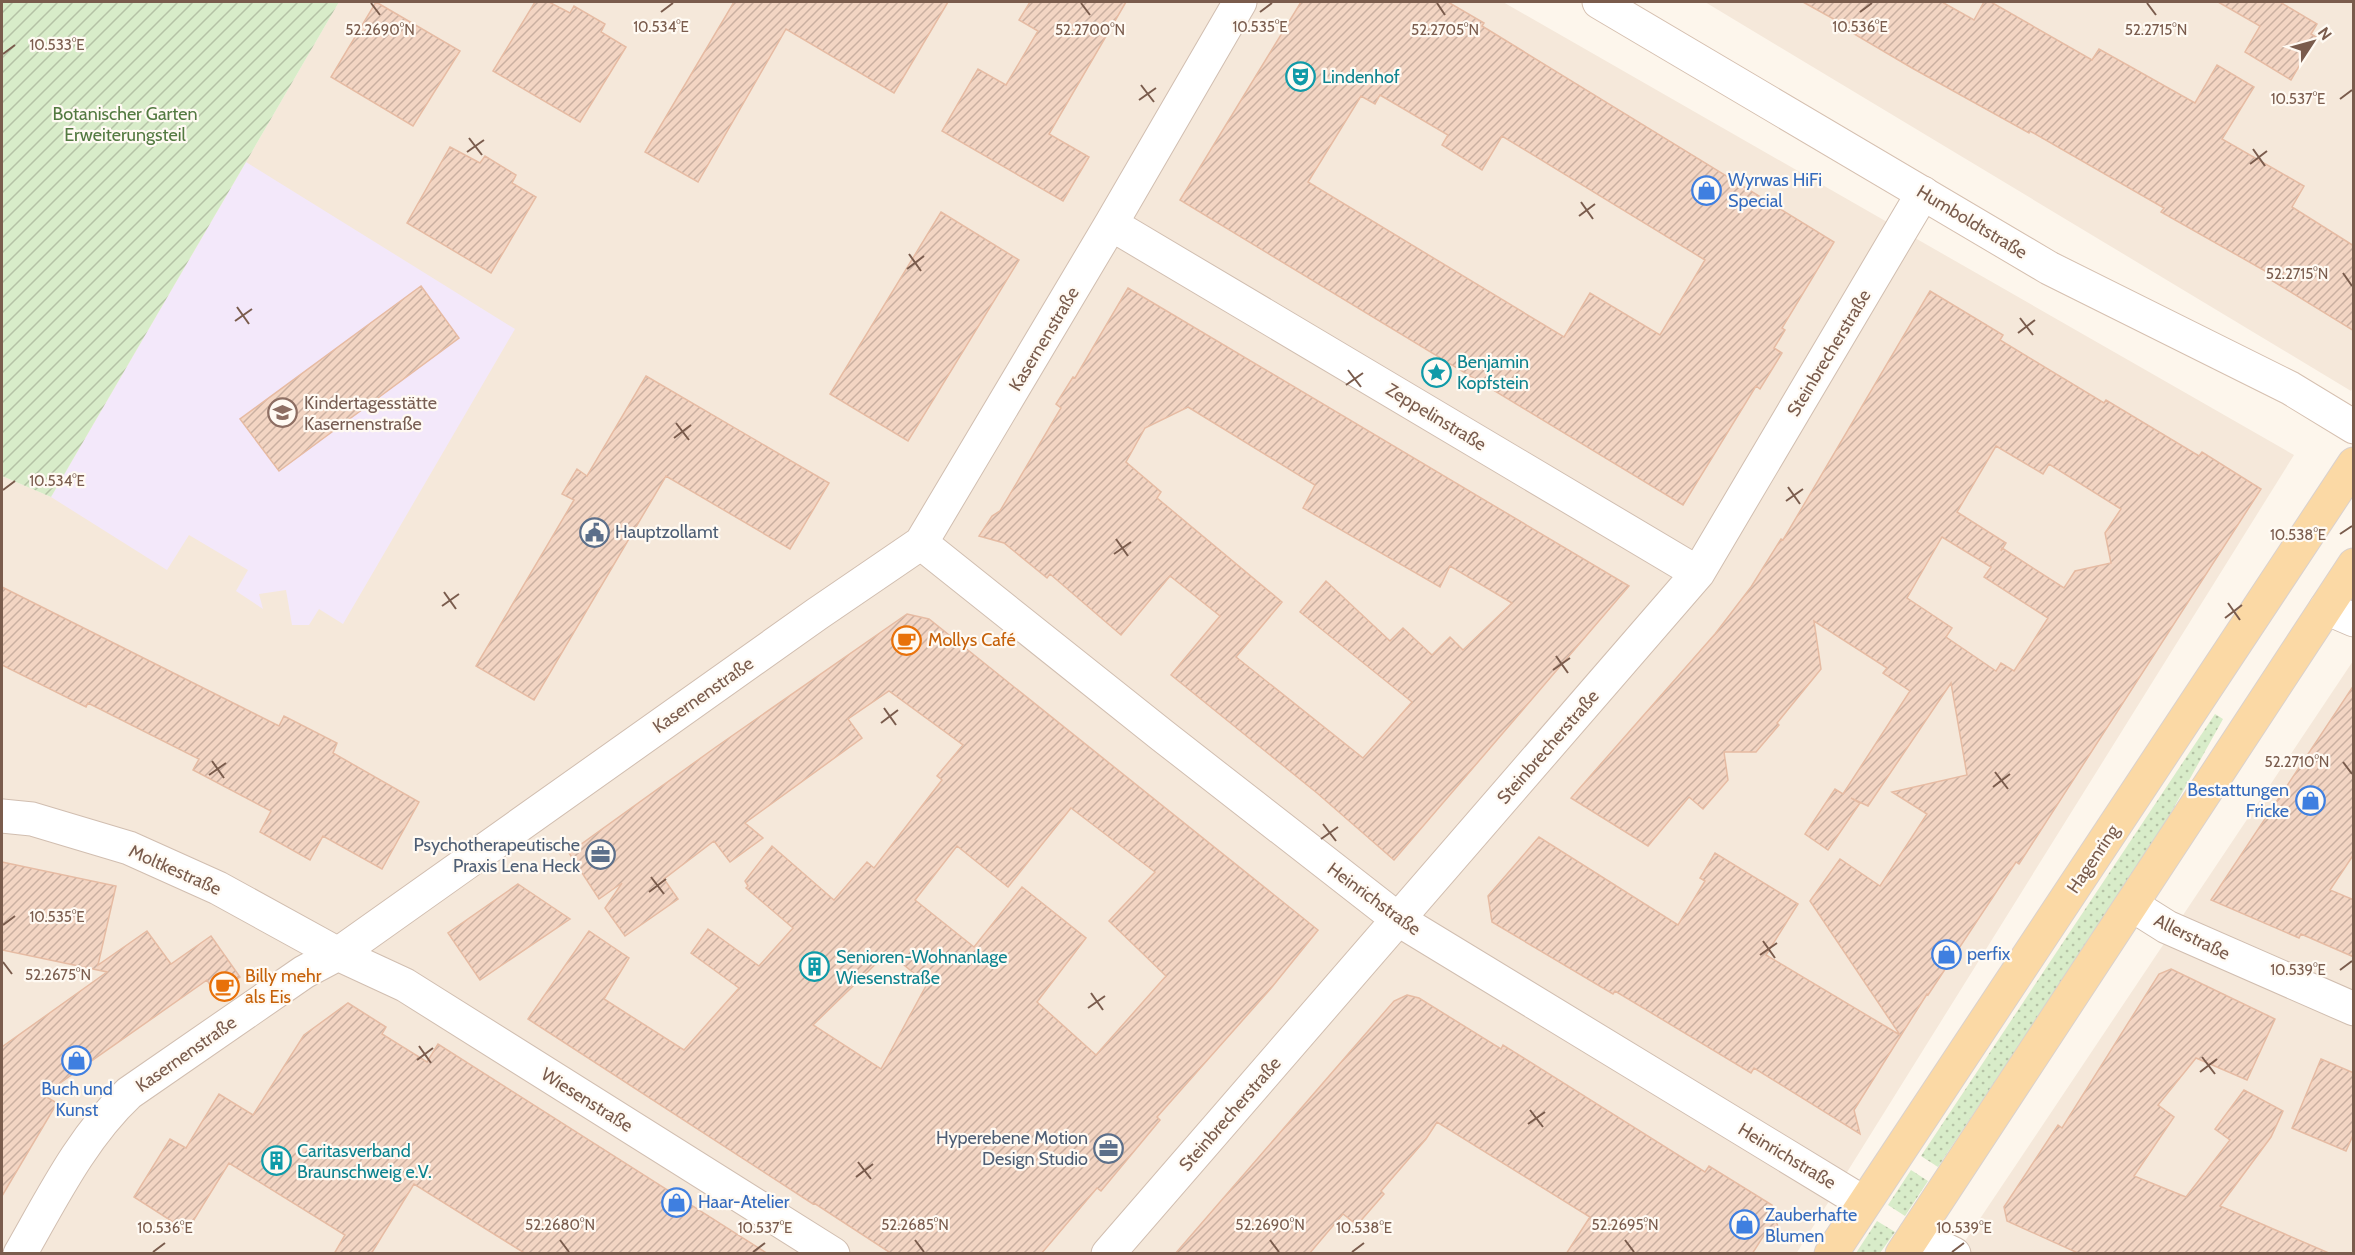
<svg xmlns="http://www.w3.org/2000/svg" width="2355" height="1255" font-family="Cabin,sans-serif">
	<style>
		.residential { fill: #f5e8da }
		.education { fill: #f3e8fa }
		.grass { fill: url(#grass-dots) }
		.garden { fill: url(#garden-furrows) }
		.building { fill: url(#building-hatch); stroke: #e6bba3; stroke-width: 1.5; fill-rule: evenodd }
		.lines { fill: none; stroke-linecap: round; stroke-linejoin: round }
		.street-casing { stroke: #d1beb0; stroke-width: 35 }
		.secondary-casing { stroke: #d6c0b0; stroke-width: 35 }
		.primary-casing { stroke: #dad1cd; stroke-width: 35 }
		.street { stroke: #fff; stroke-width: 33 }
		.secondary { stroke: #fff; stroke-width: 33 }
		.primary { stroke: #fbd9a5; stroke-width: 33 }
		.ticks { fill: none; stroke: #7a5c4d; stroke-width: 2 }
		.labels { text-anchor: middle; stroke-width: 4.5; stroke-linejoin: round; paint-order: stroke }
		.culture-label { font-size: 18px; fill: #0d838f; stroke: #fffaf3; text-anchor: start }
		.park-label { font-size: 18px; fill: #537a41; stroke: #fffaf3 }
		.shop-label { font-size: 18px; fill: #366cbe; stroke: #fffaf3; text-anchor: start }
		.street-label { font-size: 18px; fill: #7a5c4d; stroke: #fffaf3 }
		.education-label { font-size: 18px; fill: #785e54; stroke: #fffaf3; text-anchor: start }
		.service-label { font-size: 18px; fill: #4e5e75; stroke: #fffaf3; text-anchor: end }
		.food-label { font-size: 18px; fill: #c56008; stroke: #fffaf3; text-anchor: start }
		.ticks-label { font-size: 15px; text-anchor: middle; fill: #7a5c4d; stroke: #fffaf3; stroke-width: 4.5; stroke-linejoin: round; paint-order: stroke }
	</style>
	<defs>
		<pattern id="grass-dots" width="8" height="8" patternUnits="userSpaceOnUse" patternTransform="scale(1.5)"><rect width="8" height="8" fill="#d8ecc9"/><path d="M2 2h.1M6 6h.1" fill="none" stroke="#b4c2a5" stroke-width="1.8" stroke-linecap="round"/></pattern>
		<pattern id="garden-furrows" width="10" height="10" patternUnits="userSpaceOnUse" patternTransform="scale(1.5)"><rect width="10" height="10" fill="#d8ecc9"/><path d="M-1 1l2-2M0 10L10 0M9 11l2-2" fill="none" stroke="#b4c2a5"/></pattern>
		<pattern id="building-hatch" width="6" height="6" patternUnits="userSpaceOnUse" patternTransform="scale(1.5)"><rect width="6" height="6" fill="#f3d5c3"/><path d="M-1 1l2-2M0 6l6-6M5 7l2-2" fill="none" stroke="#cab0a1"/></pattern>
	</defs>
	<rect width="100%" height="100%" fill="#fdf6ec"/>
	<!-- residential -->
	<path class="residential" d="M339,2h1164l791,453 -498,799 -1794,-1v-777l49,21z
		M1705,2h648v385l-2,4z
		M2353,661v592h-396z"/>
	<!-- education -->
	<path class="education" d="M246,162l269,167 -172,295 -24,-15 -10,16h-17l-6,-35 -27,4 4,15 -27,-18 12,-21 -59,-35 -22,35 -116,-73z"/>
	<!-- grass -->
	<path class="grass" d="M2215,714l8,5 -66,119 -219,329 -17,-11z
		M1911,1170l17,11 -23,35 -17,-11z
		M1877,1221l18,11 -15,21h-24z"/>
	<!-- garden -->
	<path class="garden" d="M2,2h337l-288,495 -49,-21z"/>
	<!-- building -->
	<path class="building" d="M376,2l84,49 -47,75 -82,-49z
		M535,2h14l21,11 4,-7 31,18 -4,8 25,15 -46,75 -87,-51z
		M734,2h214l-54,91 -108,-64 -88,153 -53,-30z
		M1030,2h96l-77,132 40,23 -26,44 -121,-70 36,-62 28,16 32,-54 -19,-11z
		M1301,2h147l36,21 -2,3 352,216 -52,86 3,2 -11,18 8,5 -22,36 -4,-3 -73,119 -503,-305zM1380,95l68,40 -6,10 40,25 20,-34 203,124 -45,75 -70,-42 -26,44 -256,-155 53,-86 14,8z
		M1803,2h139l32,18 10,-18h7l101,58 7,-11 96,54 22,-38 37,22 -32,52 82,47 -12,21 62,39v85l-83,-51 3,-4 -113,-64 3,-4 -134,-77 -1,2 -117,-65 -63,-37 1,-3z
		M2218,2h62l37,22 -6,10 5,3 -25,43 -46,-28 15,-26z
		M450,147l30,16 5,-7 31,19 -4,8 24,14 -45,76 -84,-50z
		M941,212l78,48 -111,181 -78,-47z
		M421,286l38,52 -180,133 -39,-52z
		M1128,288l501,298 -235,274 -77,-67 -146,-118 49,-59 -50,-40 -49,59 -71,-61 -3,4 -43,-35 -25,-7 13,-20 8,-5 61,-103 -5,-4 17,-27 2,1zM1188,407l127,78 -12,23 137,79 10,-21 62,37 -49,47 -13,-13 -18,18 -29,-27 -13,13 -64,-60 -26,31 112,90 -49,56 -127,-101 46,-55 -125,-104 4,-6 -35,-30 19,-34z
		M1930,291l73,44 -3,5 104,63 2,-3 93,56 3,-4 59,37 -242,375 -3,-2 -88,133 -1,-1 -73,116 6,24 -106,-66 -3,5 -136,-82 -2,3 -121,-72 -4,-26 51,-59 139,88 27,-44 -5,-3 15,-25 83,51 -32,51 134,80 -90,-134 30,-42 40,27 47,-72 -35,-22 75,-17 -16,-92 -83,123 -17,-8 9,5 -32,47 -23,-16 30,-45 8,5 67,-103 -27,-18 4,-5 -73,-47 7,48 -44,54 2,2 -23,27h-32l4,28 -25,29 -14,-12 -41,49 -77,-48 144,-164 36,-47 30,-48 2,1zM1996,446l47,28 6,-10 72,45 -16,24 6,30 -36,8 -11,17 -62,-40 -1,3 5,-8 -49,-31zM1942,537l49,30 -7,10 64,41 -34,53 -13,-8 -5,8 -50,-34 6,-9 -45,-30z
		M646,376l183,107 -39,66 -124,-73 -132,224 -58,-34 98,-166 -12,-6 15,-25 10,7z
		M2,587l277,139 5,-10 53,27 -4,10 86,49 -37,67 -59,-33 -13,24 -50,-28 11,-21 -78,-41 6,-11 -111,-56 -2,4 -84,-42z
		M907,614l22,5 389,311 -46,57 -115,130 3,3 -59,71 -4,-3 -56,66h-149l-78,-51 -1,1 -285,-185 61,-88 40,27 -25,41 80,51 55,-62 -48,-35 17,-24 51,37 34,-38 -47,-40 2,-2 -3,-5 27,-35 62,54 33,-38 7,6 68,-88 -5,-4 26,-31 -74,-54 -41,28 14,19 -117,85 18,15 -33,24 -16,-21 -50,38 14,20 -53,37 -20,-28 17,-25 -23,16 -30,-46 147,-106zM1071,808l84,64 -46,49 57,55 -70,79 -59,-53 49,-64 -64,-51 -48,60 -59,-47 42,-54 51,41zM888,952l39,32 -46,85 -68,-44z
		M2354,685v169l-24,36 24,10v57l-53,-23 -2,4 -88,-38z
		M2,862l114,24 -18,79 49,-34 24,33 40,-28 29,41 -25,16 -8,-13 -164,115 14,8 -55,93v-149l105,-75 -105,-22z
		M518,884l52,35 -90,61 -32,-47z
		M2171,969l104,50 -28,61 -51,-22 -38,47 16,12 -40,59 52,21 44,-57 -15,-11 29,-39 39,21 -12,26 -51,69 111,48h-251l-73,-33 -3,-14 54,-82 4,3 97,-154z
		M1407,995l12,3 82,51 2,-4 202,127 4,-6 63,39 6,22 -12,5 -14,22h-186l24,-37 -153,-95 -11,17 -45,52 3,3 -27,31 -14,-11 -34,40h-134l219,-253z
		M348,1003l38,24 -4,7 45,28 11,-18 330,210h-242l-112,-70 -43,70h-37l11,-19 -116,-72 -42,68 -53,-34 36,-58 16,9 33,-54 34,21 51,-80z
		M2321,1059l33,14v60l-8,18 -54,-23z"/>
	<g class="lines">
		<defs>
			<path id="street" d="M1111,224l587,349
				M921,543l242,193 236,184 465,283
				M2326,608l28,12
				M2,816l30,3 97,29 89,40 120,66 67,31 428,269
				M2132,905l35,22 187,82
				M1915,1235l39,19
				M20,1254c32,-56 62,-117 109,-161l175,-121 34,-18 479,-340 104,-71 190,-319 129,-222
				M1108,1254l590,-681 225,-380"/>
			<path id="secondary" d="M1599,2l450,266 241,120 64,39"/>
			<path id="primary" d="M1831,1254l523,-790
				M1902,1254l452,-689"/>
		</defs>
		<!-- street casing -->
		<use href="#street" class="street-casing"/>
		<!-- secondary casing -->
		<use href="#secondary" class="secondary-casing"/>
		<!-- primary casing -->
		<use href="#primary" class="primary-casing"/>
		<!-- street -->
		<use href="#street" class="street"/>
		<!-- secondary -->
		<use href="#secondary" class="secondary"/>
		<!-- primary -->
		<use href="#primary" class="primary"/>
	</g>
	<!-- ticks -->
	<path class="ticks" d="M371,3l9,12M1081,3l9,12M1437,3l8,12M2147,3l9,12M661,12l12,-9M1260,12l12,-9M1860,12l12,-9M3,54l12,-9M1141,85l13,17M2340,99l12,-9M1139,100l17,-12M469,138l13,17M2253,149l12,17M467,152l17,-12M2250,164l17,-13M1581,202l12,17M1579,216l16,-12M909,254l12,17M907,269l17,-13M2343,273l9,13M237,307l12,17M2020,318l13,17M235,321l17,-12M2018,333l17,-13M1348,370l13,17M1346,385l17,-12M676,423l13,17M674,438l17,-13M1788,487l12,17M3,490l12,-9M1786,501l17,-12M2340,534l12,-8M1116,539l12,17M1114,554l17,-12M444,592l12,17M2228,603l12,17M442,606l17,-12M2225,618l17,-13M1556,656l12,17M1553,670l17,-12M884,708l12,17M881,723l17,-13M212,761l12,17M2343,762l9,12M1995,772l13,17M209,775l17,-12M1993,787l17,-13M1323,824l13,17M1321,839l17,-12M651,877l13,17M649,892l17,-13M3,925l12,-9M1763,941l12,17M1760,955l17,-12M3,962l9,12M2340,970l12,-9M1091,993l12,17M1088,1008l17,-12M419,1046l12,17M2202,1057l13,17M417,1060l16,-12M2200,1072l17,-13M1530,1110l13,17M1528,1124l17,-12M858,1162l13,17M856,1177l17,-13M560,1240l9,12M915,1240l9,12M1270,1240l9,12M1625,1240l9,12M153,1252l12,-9M753,1252l12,-9M1352,1252l12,-9M1952,1252l12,-9"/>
	<!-- icons -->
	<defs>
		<symbol id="theatre-ring" viewBox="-11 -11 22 22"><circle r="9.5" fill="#fffaf3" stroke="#0f9aa8" stroke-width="1.5"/><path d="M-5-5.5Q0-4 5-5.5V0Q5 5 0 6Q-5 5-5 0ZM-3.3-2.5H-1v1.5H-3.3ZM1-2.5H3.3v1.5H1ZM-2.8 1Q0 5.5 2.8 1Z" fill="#0f9aa8"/></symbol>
		<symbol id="shop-ring" viewBox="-11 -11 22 22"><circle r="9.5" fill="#fffaf3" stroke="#3f7fe0" stroke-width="1.5"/><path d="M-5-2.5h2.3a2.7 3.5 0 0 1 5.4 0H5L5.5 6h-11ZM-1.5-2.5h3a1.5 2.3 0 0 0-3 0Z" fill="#3f7fe0"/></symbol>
		<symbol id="sight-ring" viewBox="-11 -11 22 22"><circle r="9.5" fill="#fffaf3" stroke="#0f9aa8" stroke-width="1.5"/><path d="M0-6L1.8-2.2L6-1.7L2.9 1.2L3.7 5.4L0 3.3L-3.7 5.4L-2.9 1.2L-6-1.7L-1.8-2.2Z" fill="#0f9aa8"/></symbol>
		<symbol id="school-ring" viewBox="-11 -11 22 22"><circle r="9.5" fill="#fffaf3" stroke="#8d6e63" stroke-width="1.5"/><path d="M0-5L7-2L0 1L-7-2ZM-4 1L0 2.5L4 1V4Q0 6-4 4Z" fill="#8d6e63"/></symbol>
		<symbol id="civic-ring" viewBox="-11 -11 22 22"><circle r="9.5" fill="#fffaf3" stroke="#5c6f8a" stroke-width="1.5"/><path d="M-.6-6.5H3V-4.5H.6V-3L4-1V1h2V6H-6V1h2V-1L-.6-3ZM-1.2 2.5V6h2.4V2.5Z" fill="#5c6f8a"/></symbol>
		<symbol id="cafe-ring" viewBox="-11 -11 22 22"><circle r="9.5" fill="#fffaf3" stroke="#e8710a" stroke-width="1.5"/><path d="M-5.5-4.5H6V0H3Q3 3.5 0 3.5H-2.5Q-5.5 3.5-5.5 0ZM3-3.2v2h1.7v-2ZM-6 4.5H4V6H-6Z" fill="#e8710a"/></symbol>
		<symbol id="office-ring" viewBox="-11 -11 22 22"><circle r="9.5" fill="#fffaf3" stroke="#5c6f8a" stroke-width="1.5"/><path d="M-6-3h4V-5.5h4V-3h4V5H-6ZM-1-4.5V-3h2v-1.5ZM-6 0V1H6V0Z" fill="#5c6f8a"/></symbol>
		<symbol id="building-ring" viewBox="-11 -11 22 22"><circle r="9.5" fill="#fffaf3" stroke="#0f9aa8" stroke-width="1.5"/><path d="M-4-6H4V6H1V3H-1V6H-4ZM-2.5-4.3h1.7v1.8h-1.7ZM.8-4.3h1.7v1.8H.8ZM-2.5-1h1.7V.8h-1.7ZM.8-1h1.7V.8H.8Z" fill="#0f9aa8"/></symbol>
	</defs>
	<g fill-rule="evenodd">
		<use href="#theatre-ring" x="1284" y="60" width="33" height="33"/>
		<use href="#shop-ring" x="1690" y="174" width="33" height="33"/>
		<use href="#sight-ring" x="1420" y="356" width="33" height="33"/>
		<use href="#school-ring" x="266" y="396" width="33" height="33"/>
		<use href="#civic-ring" x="578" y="516" width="33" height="33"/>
		<use href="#cafe-ring" x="890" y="624" width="33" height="33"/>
		<use href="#shop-ring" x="2294" y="784" width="33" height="33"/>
		<use href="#office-ring" x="584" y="838" width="33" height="33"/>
		<use href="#shop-ring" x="1930" y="938" width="33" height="33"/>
		<use href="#building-ring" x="798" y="950" width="33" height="33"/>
		<use href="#cafe-ring" x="208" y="970" width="33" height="33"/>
		<use href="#shop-ring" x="60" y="1044" width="33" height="33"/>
		<use href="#office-ring" x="1092" y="1132" width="33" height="33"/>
		<use href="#building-ring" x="260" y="1144" width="33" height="33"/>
		<use href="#shop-ring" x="660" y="1186" width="33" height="33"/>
		<use href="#shop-ring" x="1728" y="1208" width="33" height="33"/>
	</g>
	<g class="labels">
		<!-- culture labels -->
		<g class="culture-label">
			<text x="1322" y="83">Lindenhof</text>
			<text x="1457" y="368">Benjamin<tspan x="1457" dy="21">Kopfstein</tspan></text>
			<text x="836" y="963">Senioren-Wohnanlage<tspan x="836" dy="21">Wiesenstraße</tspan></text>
			<text x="297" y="1157">Caritasverband<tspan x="297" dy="21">Braunschweig e.V.</tspan></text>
		</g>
		<!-- park labels -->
		<g class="park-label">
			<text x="125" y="120">Botanischer Garten<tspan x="125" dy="21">Erweiterungsteil</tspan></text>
		</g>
		<!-- shop labels -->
		<g class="shop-label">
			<text x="1728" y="186">Wyrwas HiFi<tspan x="1728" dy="21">Special</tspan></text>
			<text x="2289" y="796" text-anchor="end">Bestattungen<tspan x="2289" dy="21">Fricke</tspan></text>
			<text x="1967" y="960">perfix</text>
			<text x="77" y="1095" text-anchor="middle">Buch und<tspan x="77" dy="21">Kunst</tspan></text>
			<text x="698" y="1208">Haar-Atelier</text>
			<text x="1765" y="1221">Zauberhafte<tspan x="1765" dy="21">Blumen</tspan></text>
		</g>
		<!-- street labels -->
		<g class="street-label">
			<text transform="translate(1972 222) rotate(31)" y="6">Humboldtstraße</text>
			<text transform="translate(1044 339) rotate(-59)" y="6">Kasernenstraße</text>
			<text transform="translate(1829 353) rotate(-59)" y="6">Steinbrecherstraße</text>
			<text transform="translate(1436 417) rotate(31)" y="6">Zeppelinstraße</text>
			<text transform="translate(703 695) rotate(-35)" y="6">Kasernenstraße</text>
			<text transform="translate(1548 747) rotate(-49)" y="6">Steinbrecherstraße</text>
			<text transform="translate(2093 859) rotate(-56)" y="6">Hagenring</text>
			<text transform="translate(175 870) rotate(24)" y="6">Moltkestraße</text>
			<text transform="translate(1374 899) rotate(36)" y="6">Heinrichstraße</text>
			<text transform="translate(2192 937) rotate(26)" y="6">Allerstraße</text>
			<text transform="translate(186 1054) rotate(-35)" y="6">Kasernenstraße</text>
			<text transform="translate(587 1100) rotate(32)" y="6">Wiesenstraße</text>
			<text transform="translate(1230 1114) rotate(-49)" y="6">Steinbrecherstraße</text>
			<text transform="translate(1787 1156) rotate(31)" y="6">Heinrichstraße</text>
		</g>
		<!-- education labels -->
		<g class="education-label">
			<text x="304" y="409">Kindertagesstätte<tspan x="304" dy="21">Kasernenstraße</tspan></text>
		</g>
		<!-- service labels -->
		<g class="service-label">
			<text x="615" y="538" text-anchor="start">Hauptzollamt</text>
			<text x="580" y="851">Psychotherapeutische<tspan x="580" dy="21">Praxis Lena Heck</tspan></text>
			<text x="1088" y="1144">Hyperebene Motion<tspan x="1088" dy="21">Design Studio</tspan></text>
		</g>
		<!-- food labels -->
		<g class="food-label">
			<text x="928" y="646">Mollys Café</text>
			<text x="245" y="982">Billy mehr<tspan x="245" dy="21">als Eis</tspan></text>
		</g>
	</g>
	<g class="ticks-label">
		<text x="661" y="32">10.534°E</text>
		<text x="1260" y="32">10.535°E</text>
		<text x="1860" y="32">10.536°E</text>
		<text x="380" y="35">52.2690°N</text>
		<text x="1090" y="35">52.2700°N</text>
		<text x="1445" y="35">52.2705°N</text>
		<text x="2156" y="35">52.2715°N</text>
		<text x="57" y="50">10.533°E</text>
		<text x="2298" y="104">10.537°E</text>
		<text x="2297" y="279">52.2715°N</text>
		<text x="57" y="486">10.534°E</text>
		<text x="2298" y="540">10.538°E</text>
		<text x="2297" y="767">52.2710°N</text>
		<text x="57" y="922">10.535°E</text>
		<text x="2298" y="975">10.539°E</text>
		<text x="58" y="980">52.2675°N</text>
		<text x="560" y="1230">52.2680°N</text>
		<text x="915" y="1230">52.2685°N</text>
		<text x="1270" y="1230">52.2690°N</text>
		<text x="1625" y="1230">52.2695°N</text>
		<text x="165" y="1233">10.536°E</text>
		<text x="765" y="1233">10.537°E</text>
		<text x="1364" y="1233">10.538°E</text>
		<text x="1964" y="1233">10.539°E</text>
	</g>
	<!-- border -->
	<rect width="2355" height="1255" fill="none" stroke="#7a5c4d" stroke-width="6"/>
	<!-- north arrow -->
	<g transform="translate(2313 42) rotate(54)" stroke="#fffaf3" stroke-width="4.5" paint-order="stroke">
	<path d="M0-4.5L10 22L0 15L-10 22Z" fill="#7a5c4d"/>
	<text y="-9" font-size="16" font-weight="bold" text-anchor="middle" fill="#7a5c4d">N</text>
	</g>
</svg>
